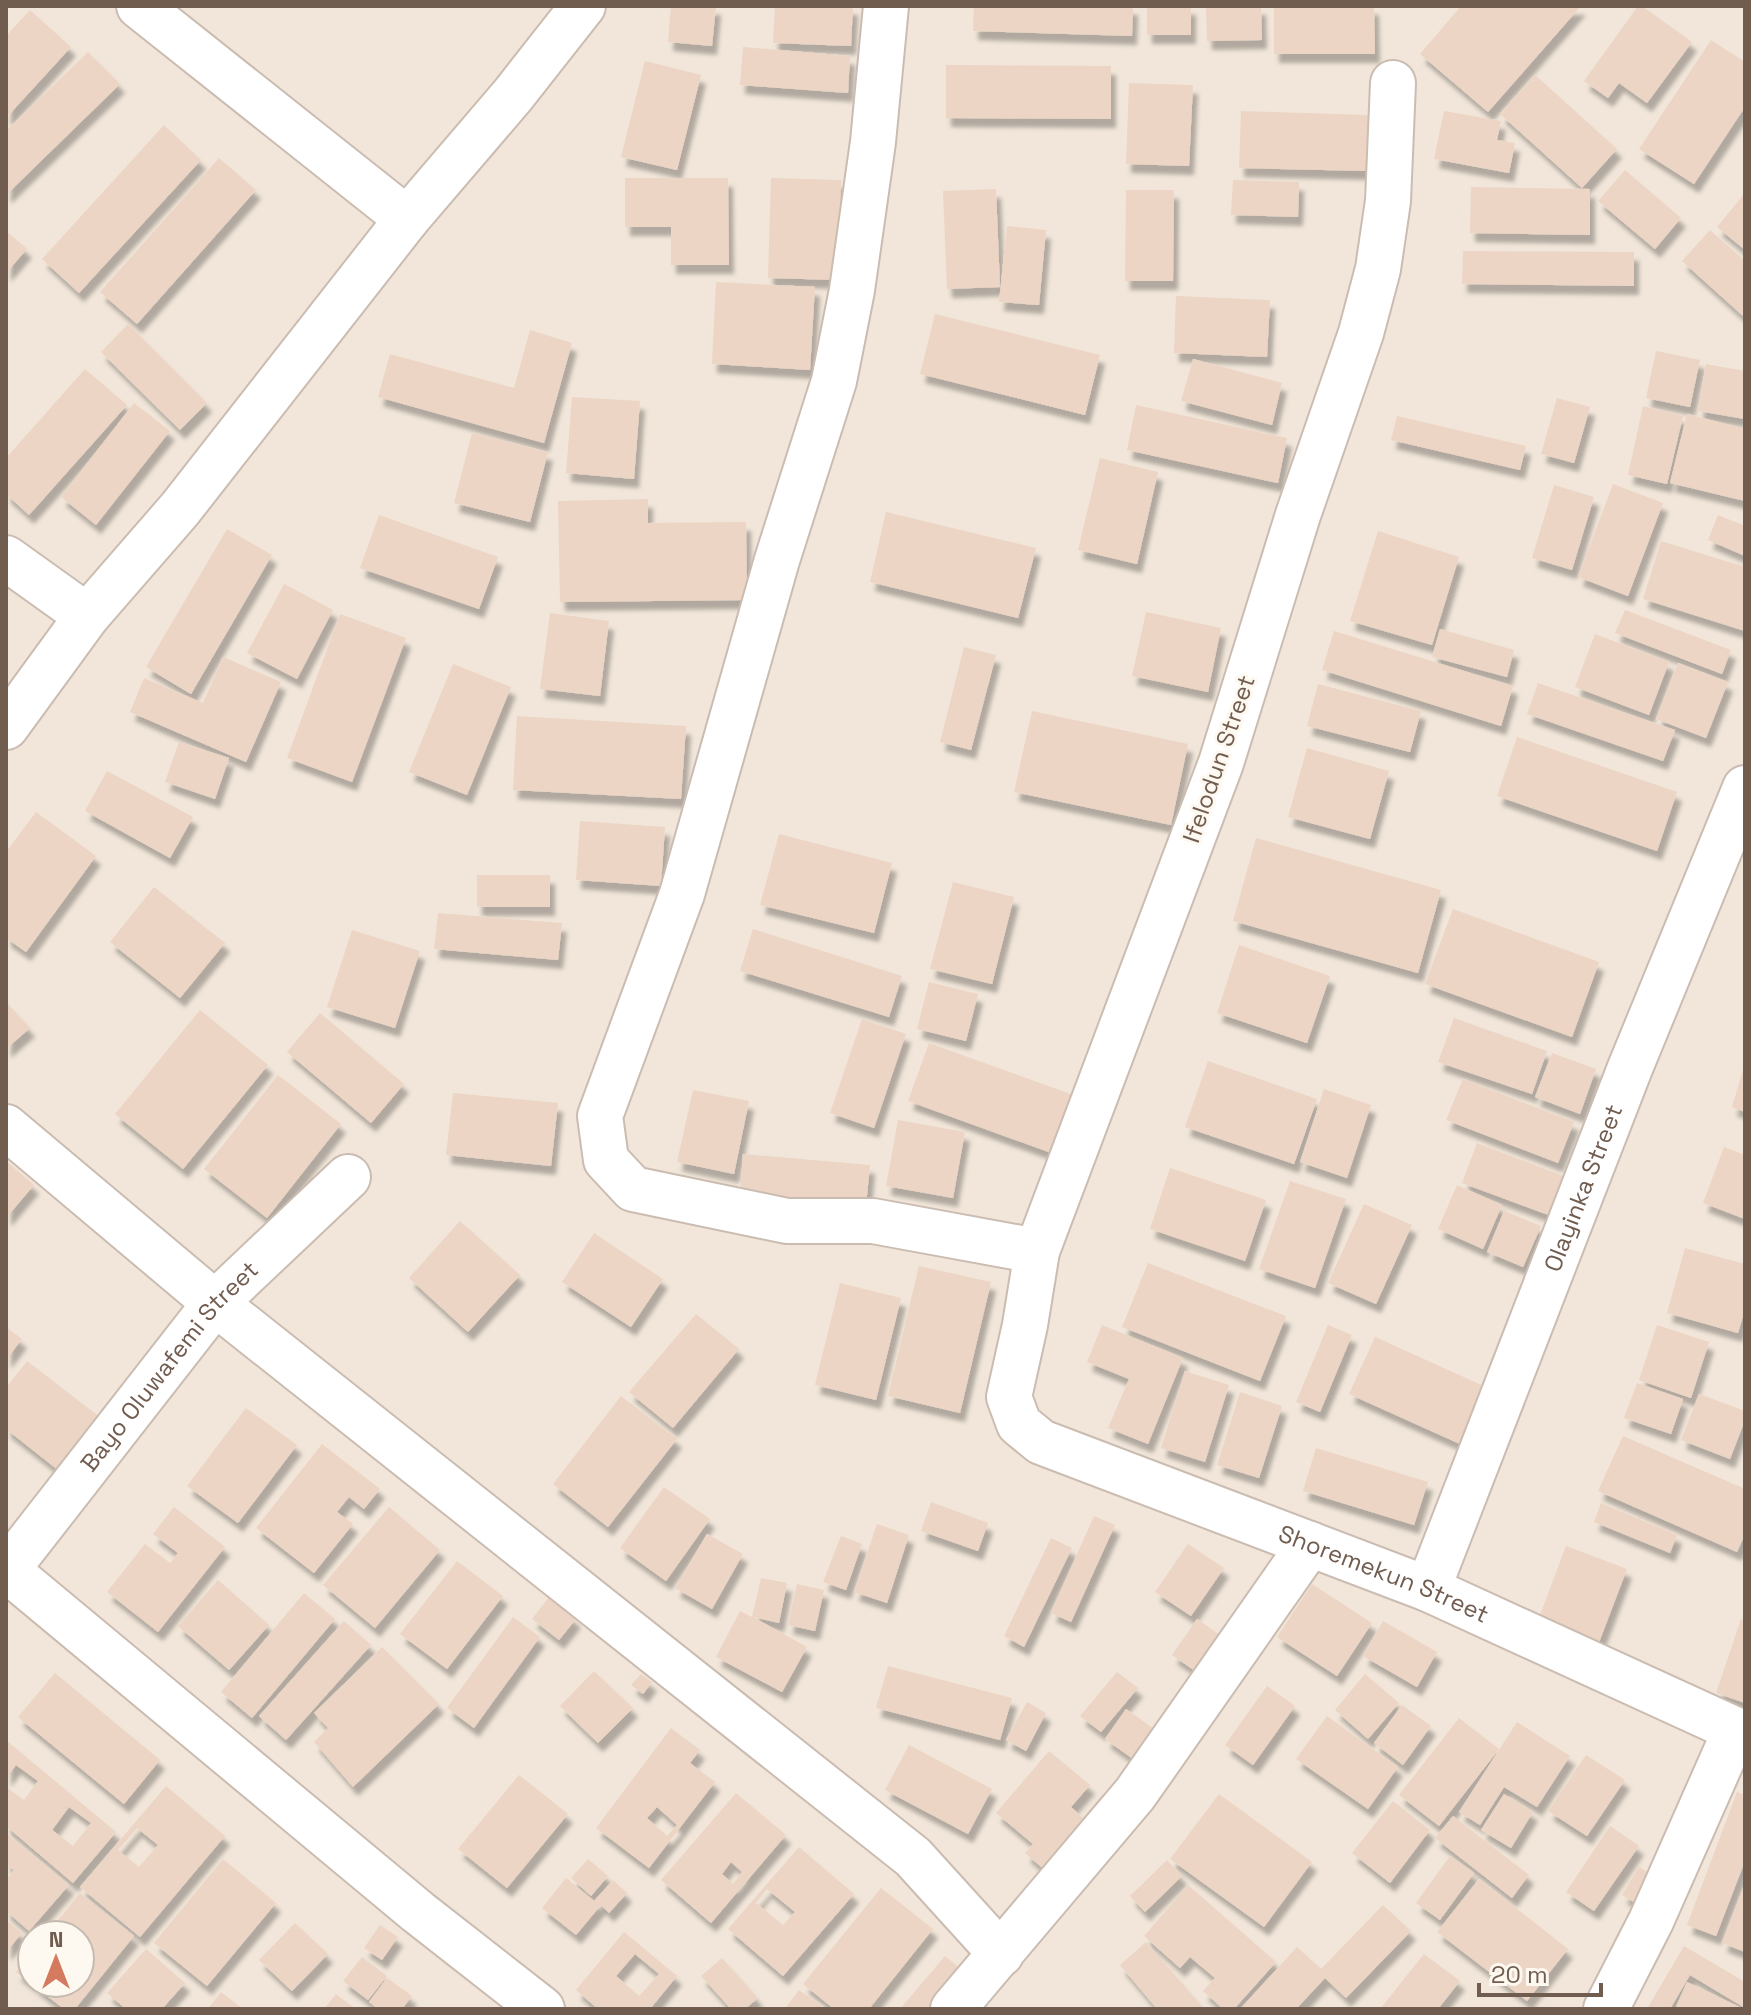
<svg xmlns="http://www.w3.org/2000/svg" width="1751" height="2015" font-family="'Space Grotesk',sans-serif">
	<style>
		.residential { fill: #f1e6d9; fill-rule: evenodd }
		.building { fill: #ecd5c5; fill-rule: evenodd; filter: url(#shadow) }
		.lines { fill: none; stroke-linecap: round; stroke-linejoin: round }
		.minor-casing { stroke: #cbbcb1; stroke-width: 48 }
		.minor { stroke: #fff; stroke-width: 44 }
		.labels { text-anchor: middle; stroke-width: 6; stroke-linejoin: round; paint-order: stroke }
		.street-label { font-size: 24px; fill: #715c50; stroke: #fdf8f0 }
	</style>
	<defs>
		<filter id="shadow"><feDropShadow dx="5" dy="9" stdDeviation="2" flood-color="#0004"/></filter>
	</defs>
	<rect width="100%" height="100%" fill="#faf4ea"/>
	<!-- residential -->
	<path class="residential" d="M6,6h1739v2003h-1739zM32,1935h48v48h-48z"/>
	<!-- building -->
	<path class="building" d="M671,6h45l-4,40 -44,-4z
		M775,6h78l-2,40 -78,-3z
		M974,6h159l-1,30 -159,-5z
		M1147,6h44v29h-44z
		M1206,6h55l1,34 -55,1z
		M1274,6h100l1,48h-101z
		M1461,6h120l-93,106 -68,-58z
		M1638,6h4l50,36 -45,61 -28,-20 -11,15 -24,-17z
		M30,10l41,37 -65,71v-82z
		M1711,40l34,22v45l-51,77 -55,-35z
		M743,47l107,9 -2,37 -108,-8z
		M88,52l32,32 -114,111v-64z
		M645,61l56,14 -24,95 -56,-13z
		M946,65l165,1v53l-165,-1z
		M1535,75l82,74 -35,39 -82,-74z
		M1129,83l64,2 -4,81 -63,-2z
		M1241,111l128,4 -2,56 -128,-3z
		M1444,111l57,10 -4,19 18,3 -6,30 -75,-14z
		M164,125l37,35 -122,133 -37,-34z
		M219,158l37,32 -119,134 -37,-32z
		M1625,170l56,48 -26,31 -57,-48z
		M625,178h103l1,87h-58v-38h-46z
		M771,178l70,2 -3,100 -70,-2z
		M1233,180l66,2 -1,35 -67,-2z
		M1471,187l119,2v46l-120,-2z
		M996,189l4,98 -53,2 -4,-98z
		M1126,190h48l-1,91h-48z
		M1745,193v57l-28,-23z
		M1007,226l39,4 -7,75 -40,-3z
		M1710,230l35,31 -2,55 -61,-55z
		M6,231l21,18 -21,24z
		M1463,251l171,1v34l-172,-2z
		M716,282l99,5 -5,83 -98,-6z
		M1176,296l94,4 -3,57 -93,-4z
		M935,314l165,41 -15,60 -165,-41z
		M128,324l79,79 -27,27 -79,-78z
		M530,330l42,13 -28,100 -166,-46 12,-43 124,34z
		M1656,351l44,9 -10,47 -44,-9z
		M1193,359l89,24 -10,42 -91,-24z
		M1706,364l39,7v48l-47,-8z
		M85,369l42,36 -98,110 -23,-21v-36z
		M572,397l68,4 -6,78 -68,-6z
		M1557,398l33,9 -16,56 -33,-9z
		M134,403l36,28 -74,94 -35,-28z
		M1136,405l151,33 -9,45 -151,-33z
		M1643,406l40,10 -16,68 -39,-9z
		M1687,414l58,15v72l-75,-18z
		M1397,416l129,30 -6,24 -129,-30z
		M472,433l76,19 -18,70 -76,-19z
		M1100,458l58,14 -21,92 -59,-14z
		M1613,484l50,19 -35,93 -50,-19z
		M1554,485l40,12 -22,73 -40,-12z
		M648,499v24l98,-1 1,78 -187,2 -2,-101z
		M886,512l150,36 -18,70 -148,-36z
		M379,515l119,42 -19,52 -119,-41z
		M1718,515l27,11v30l-37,-16z
		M227,529l45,26 -81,139 -45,-27z
		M1378,531l81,26 -27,88 -82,-24z
		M1661,541l84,26v64l-102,-32z
		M284,584l49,26 -36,69 -50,-26z
		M1625,610l106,40 -9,24 -107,-41z
		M1146,612l75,16 -13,64 -76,-16z
		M550,613l59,8 -9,75 -60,-7z
		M340,614l66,24 -54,144 -65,-24z
		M1440,629l74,21 -7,27 -75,-20z
		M1334,631l179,55 -12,40 -179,-56z
		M1595,634l74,28 -20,53 -74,-28z
		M964,647l32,8 -25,95 -31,-8z
		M223,657l58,25 -35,80 -116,-50 14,-34 59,25z
		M1678,663l50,19 -22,56 -50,-19z
		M453,664l58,23 -44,108 -58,-23z
		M1538,683l137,47 -12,31 -136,-47z
		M1318,684l103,27 -11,41 -103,-26z
		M1032,711l156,33 -17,81 -157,-33z
		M517,716l169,10 -5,73 -168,-9z
		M1517,737l160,55 -20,59 -160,-55z
		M179,742l50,16 -14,41 -50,-17z
		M1307,748l82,23 -19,68 -82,-22z
		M107,771l86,46 -23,41 -85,-47z
		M36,812l60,44 -70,96 -20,-14v-86z
		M580,821l85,6 -4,59 -85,-6z
		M779,834l113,29 -18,70 -114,-28z
		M1256,838l185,52 -23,83 -185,-52z
		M477,875h73v32h-73z
		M953,882l61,15 -22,87 -62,-15z
		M154,887l71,56 -45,55 -70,-56z
		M1453,909l146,53 -27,75 -147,-53z
		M438,913l124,10 -4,37 -124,-11z
		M753,929l149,47 -13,41 -149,-46z
		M352,930l68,21 -25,77 -68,-21z
		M1239,945l91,31 -23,67 -90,-30z
		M929,982l49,12 -12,47 -49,-12z
		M6,1002l24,26 -24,21z
		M200,1010l68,55 -85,104 -68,-55z
		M320,1013l84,71 -33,39 -84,-71z
		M1454,1018l93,33 -15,43 -94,-32z
		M862,1019l44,15 -32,94 -44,-15z
		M929,1043l158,57 -22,58 -157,-57z
		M1552,1053l44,16 -16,45 -45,-17z
		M1208,1061l109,38 -23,65 -109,-37z
		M1744,1067h1v45l-13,-5z
		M278,1075l63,49 -74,94 -63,-49z
		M1463,1079l111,43 -16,41 -112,-43z
		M1324,1089l47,16 -24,73 -47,-16z
		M693,1090l56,11 -15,73 -57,-12z
		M453,1093l105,10 -7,63 -105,-11z
		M898,1120l67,12 -12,66 -67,-12z
		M1477,1143l89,34 -15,39 -89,-33z
		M1724,1147l21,8v64l-42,-16z
		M743,1154l127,11 -4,41 -126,-11z
		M6,1161l28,24 -28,33z
		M1170,1168l96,32 -21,61 -95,-32z
		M1290,1181l56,18 -31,89 -56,-19z
		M1457,1185l45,20 -19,44 -45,-20z
		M1364,1204l48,21 -36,79 -48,-21z
		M1504,1211l37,15 -18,41 -36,-15z
		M460,1221l60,54 -52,57 -59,-54z
		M594,1233l69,46 -32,48 -69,-45z
		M1685,1248l60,16v45l-7,24 -71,-20z
		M1148,1263l138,53 -26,65 -138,-54z
		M919,1266l72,16 -31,131 -72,-17z
		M840,1283l61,15 -25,102 -61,-15z
		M696,1314l43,35 -66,79 -44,-36z
		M1102,1325l81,33 -35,86 -40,-16 21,-49 -42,-17z
		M1328,1325l24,10 -32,77 -24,-10z
		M1657,1325l52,17 -18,56 -52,-18z
		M6,1327l16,12 -16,21z
		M1375,1337l111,50 -26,57 -111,-50z
		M27,1361l78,60 -42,53 -57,-45v-41z
		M1185,1371l44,14 -24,77 -44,-14z
		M1637,1383l46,16 -12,35 -47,-16z
		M1240,1392l42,14 -23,72 -42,-13z
		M1699,1394l46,17v9l-15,39 -49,-19z
		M621,1396l56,43 -69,88 -55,-43z
		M246,1408l51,37 -59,78 -51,-37z
		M1623,1436l122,53v45l-8,18 -139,-61z
		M322,1444l58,45 -16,20 -15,-12 -12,15 16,12 -39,49 -58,-45z
		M1316,1448l112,34 -14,43 -111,-34z
		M664,1487l46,32 -44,62 -46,-33z
		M931,1502l57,21 -10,28 -57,-20z
		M1601,1503l76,32 -7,18 -76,-31z
		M174,1507l51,40 -67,85 -51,-40 38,-48 25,19 8,-10 -25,-19z
		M389,1507l51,43 -65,78 -52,-43z
		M1094,1516l21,9 -44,97 -20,-9z
		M877,1524l32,11 -22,68 -33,-11z
		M707,1534l36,20 -31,55 -37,-21z
		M841,1536l21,8 -16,46 -23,-8z
		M1051,1538l21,10 -48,99 -20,-11z
		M1188,1544l36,24 -33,48 -36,-24z
		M1566,1546l61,23 -29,76 -61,-22z
		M457,1561l46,35 -56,73 -47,-35z
		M761,1578l26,5 -8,40 -26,-6 54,30 -25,45 -66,-35 24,-46 12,6z
		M218,1580l51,45 -40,45 -51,-44z
		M797,1584l27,6 -9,41 -27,-6z
		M1312,1584l60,39 -35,53 -60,-39z
		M304,1593l31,26 -83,99 -31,-26z
		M549,1597l27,22 -17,21 -27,-21z
		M513,1617l27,20 -66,91 -27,-20z
		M1197,1619l36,25 -25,36 -36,-25z
		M1741,1619l4,2v82l-29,-10z
		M344,1621l27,24 -85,95 -27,-24z
		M1383,1621l54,31 -20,35 -54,-31z
		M382,1647l57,57 -86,83 -39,-45 14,-14 -14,-15z
		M888,1666l124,32 -12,42 -124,-32z
		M594,1671l39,37 -35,35 -38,-37z
		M1117,1672l21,16 -37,44 -21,-16z
		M55,1673l105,87 -36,44 -106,-87z
		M641,1674l11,8 -9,12 -12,-9z
		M1365,1674l34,29 -31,36 -33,-29z
		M1267,1686l28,20 -42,59 -28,-20z
		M1027,1702l19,11 -20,38 -20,-11z
		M1402,1705l29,21 -28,39 -29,-22z
		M1126,1709l28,20 -21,30 -28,-20z
		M1327,1716l71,51 -30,42 -72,-50z
		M1459,1718l40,31 -60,77 -40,-31z
		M1517,1722l53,34 -33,51 -33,-20 -24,38 -21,-13z
		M671,1728l29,22 -10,13 25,19 -66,86 -53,-40zM657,1807l20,18 -10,11 -20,-18z
		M6,1740l110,92 -43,51 -67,-57v-39l18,13 14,-19 -22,-16 -10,13zM69,1807l22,16 -18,23 -21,-16z
		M909,1745l83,44 -24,45 -83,-44z
		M1049,1751l41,34 -19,22 12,11 19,-23 13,10 -61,73 -29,-25 8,-9 -37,-31z
		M1586,1755l39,25 -38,56 -39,-25z
		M519,1775l49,39 -61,74 -49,-39z
		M166,1786l59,50 -85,101 -60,-50zM137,1828l21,17 -19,22 -21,-17z
		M1737,1792l8,3v66l-29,75 -29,-11z
		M736,1793l50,42 -75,88 -50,-43zM731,1862l11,10 -9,12 -11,-10z
		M1219,1794l93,68 -48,65 -94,-68z
		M1504,1794l29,18 -22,36 -30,-18z
		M1393,1801l37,29 -40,53 -38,-30z
		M1453,1816l76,59 -17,23 -77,-60z
		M1610,1826l29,20 -45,65 -28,-19z
		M6,1833l63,52 -40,46 -23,-20v-31l8,-10 -8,-6z
		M799,1847l55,47 -71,82 -55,-47zM767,1889l28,23 -12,13 -27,-22z
		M1450,1856l24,17 -34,47 -24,-17z
		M223,1859l53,44 -69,83 -53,-43z
		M588,1859l20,17 -17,20 -20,-18z
		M1167,1860l15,16 -37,36 -15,-16z
		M1639,1867l15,9 -17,28 -15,-9z
		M566,1878l28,23 19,-21 14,13 -18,20 -8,-8 -25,30 -34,-27z
		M1479,1879l89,70 -41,52 -90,-69z
		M1745,1883v69l-23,-9z
		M1188,1885l88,77 -42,47h-11l-20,-18 12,-13 -25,-21 -10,11 -36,-32z
		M881,1888l52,41 -64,80h-35l-31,-25z
		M80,1893l54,43 -59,73h-11l-48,-37 16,-20v31h48v-48h-34z
		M1383,1905l28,26 -65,67 -21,-20 -29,31h-56l57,-62 24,22z
		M6,1920l16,13 -16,19z
		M295,1923l33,31 -36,37 -33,-31z
		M380,1925l18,12 -16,23 -18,-12z
		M624,1932l53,44 -27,33h-52l-22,-19zM635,1954l24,20 -20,22 -23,-20z
		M1146,1942l58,67h-47l-37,-44z
		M1684,1946l61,36v26l-55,-33 -20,34h-23z
		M146,1949l39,34 -23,26h-36l-19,-16z
		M1424,1954l36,27 -22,28h-58z
		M945,1956l23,19 -28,34h-40z
		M362,1957l25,19 -19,24 -25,-19z
		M722,1958l36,40 -13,11h-14l-30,-33z
		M387,1978l25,18 -10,13h-23l-10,-7z
		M1687,1982l57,27h-69z
		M799,1990l28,19h-42z
		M221,1992l22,17h-35z
		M336,1994l5,4 15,11h-32z"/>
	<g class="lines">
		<defs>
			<g id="minor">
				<path d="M139,6l268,213"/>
				<path d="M886,6l-13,136 -21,148 -18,91 -57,179 -95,334 -82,222 6,44 27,29 154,32h86l164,30"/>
				<path id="s1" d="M1393,83l-5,118 -10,68 -17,64 -63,182 -77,248 -184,488 -12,74 -16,72 10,27 22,18 387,147 317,145"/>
				<path d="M6,558l81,58"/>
				<path d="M6,727l81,-111 93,-107 227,-290 106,-124 70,-89"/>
				<path d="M6,1127l209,176 698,554 88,97"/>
				<path d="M7,1570l411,342 124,97"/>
				<path id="s2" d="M6,1571l209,-268 133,-126"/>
				<path id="s3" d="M1428,1589l202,-521 115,-280"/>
				<path d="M953,2009l182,-215 175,-250"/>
				<path d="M1606,2009l45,-88 84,-190"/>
			</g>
		</defs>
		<!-- minor casing -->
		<use href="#minor" class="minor-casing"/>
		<!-- minor -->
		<use href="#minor" class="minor"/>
	</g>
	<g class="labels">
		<!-- street labels -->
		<g class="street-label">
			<text transform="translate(1219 759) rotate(-71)" y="8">Ifelodun Street</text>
			<text dy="8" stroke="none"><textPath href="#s3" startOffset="430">Olayinka Street</textPath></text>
			<text dy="8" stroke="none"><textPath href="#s2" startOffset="262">Bayo Oluwafemi Street</textPath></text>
			<text dy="8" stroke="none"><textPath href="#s1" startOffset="1800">Shoremekun Street</textPath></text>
		</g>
	</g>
	<!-- border -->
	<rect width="1751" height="2015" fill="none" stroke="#715c50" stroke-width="16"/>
	<!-- north arrow -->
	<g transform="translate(56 1959)"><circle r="38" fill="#fdf8f0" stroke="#c5bab0" stroke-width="2"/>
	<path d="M0-6L14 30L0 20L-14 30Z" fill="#d47a5f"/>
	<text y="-12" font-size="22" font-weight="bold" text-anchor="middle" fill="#715c50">N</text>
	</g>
	<!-- scale -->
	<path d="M1479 1983v12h122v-12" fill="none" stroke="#715c50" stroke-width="4"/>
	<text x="1491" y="1983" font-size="24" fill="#715c50" stroke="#fdf8f0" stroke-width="6" paint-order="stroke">20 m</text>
</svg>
